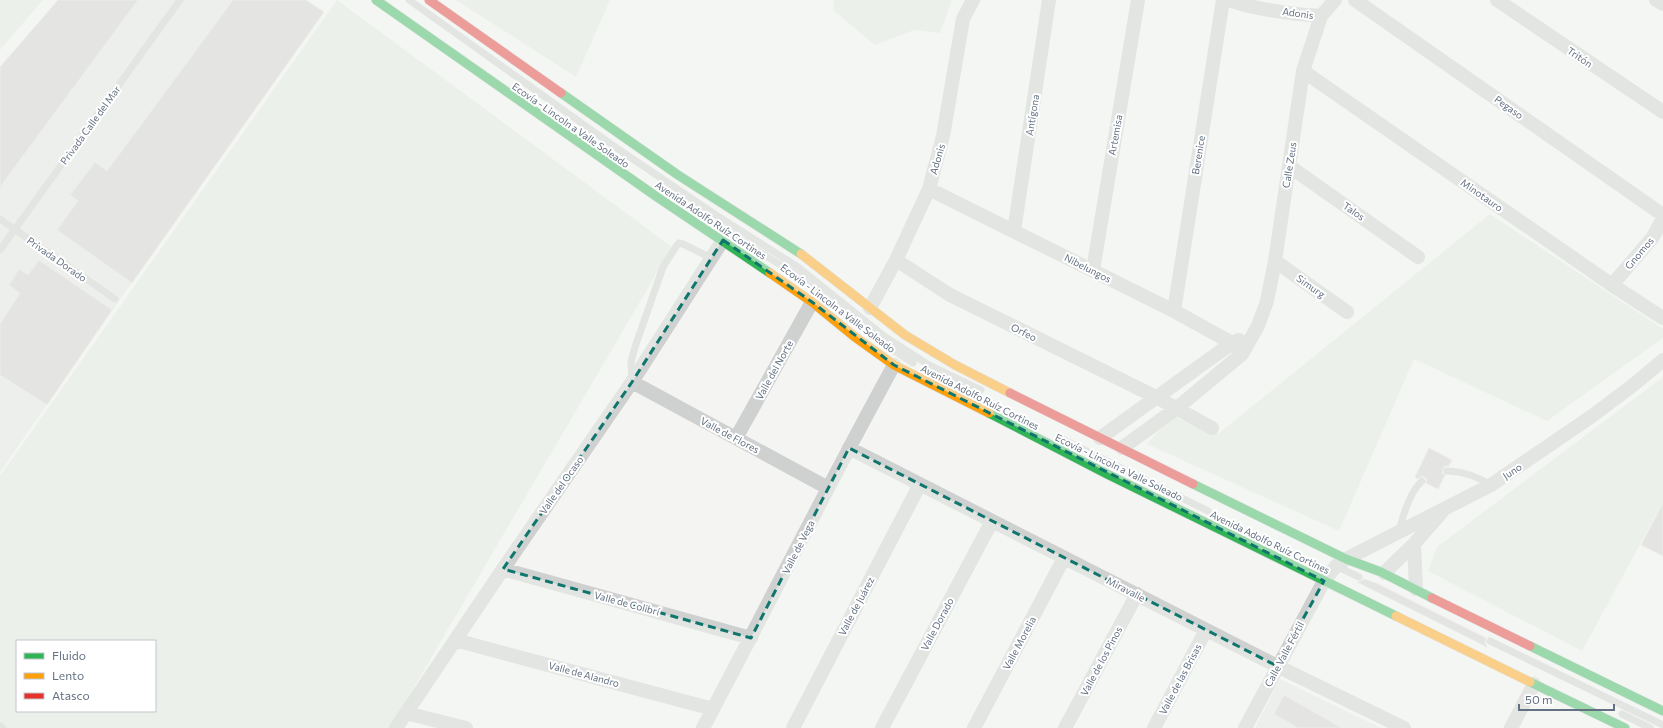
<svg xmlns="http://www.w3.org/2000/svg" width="1663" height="728" font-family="Commissioner,sans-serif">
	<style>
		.built { fill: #e4e6e5 }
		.green { fill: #e3e8e1; fill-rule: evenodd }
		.building { fill: #d0d1d1; stroke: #e4e4e3 }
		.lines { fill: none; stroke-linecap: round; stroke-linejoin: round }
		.fast-casing { stroke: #d0d1d1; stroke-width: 10 }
		.slow-casing { stroke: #d0d1d1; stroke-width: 10 }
		.jam-casing { stroke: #d0d1d1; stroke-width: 10 }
		.lane { stroke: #cfd0d0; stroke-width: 7 }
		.street { stroke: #cfd0d0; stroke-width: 14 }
		.fast { stroke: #30b455; stroke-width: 9 }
		.slow { stroke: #ff9f0a; stroke-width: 9 }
		.jam { stroke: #e5322d; stroke-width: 9 }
		.marked { fill: none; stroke: #0f766e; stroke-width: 3; stroke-dasharray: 8 5; stroke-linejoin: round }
		.labels { text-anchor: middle; stroke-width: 4; stroke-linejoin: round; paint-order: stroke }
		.street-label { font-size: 10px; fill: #647183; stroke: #fff }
	</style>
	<rect width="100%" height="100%" fill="#f4f5f3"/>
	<!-- built -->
	<path class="built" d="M58,0h248l18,12 -148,207 -176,253v-405z
		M1280,679l101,49h-126z"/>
	<!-- green -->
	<path class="green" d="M0,0h43l-43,50z
		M337,0l335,247 -282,481h-390v-252zM17,641h138v70h-138z
		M456,0h154l-34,77z
		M833,0h119l-12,33 -26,-3 -39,15 -41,-34z
		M1490,214l173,115v9l-116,83 -133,-62 -75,172 -192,-87 25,-28 46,18z
		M1663,377v125l-81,149 -154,-80 9,-24z"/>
	<!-- building -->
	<path class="building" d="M58,0h80l-138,187v-120z
		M233,0h73l18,12 -192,271 -75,-53 21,-29 -8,-6 25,-33 12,9z
		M39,260l73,50 -65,95 -47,-30v-51l20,-31 -11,-8 10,-16 9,6z
		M1429,448l23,12 -3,6h-4l-2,3 -1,4 3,2 -7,14 -12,-6 1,-4 -4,-3 -6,3 -2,-2z
		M1663,503v53l-22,-11z
		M1364,579l12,4 110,55 -1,4 2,5 -130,-65 4,-1z
		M1284,695l58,33h-44l-24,-14z"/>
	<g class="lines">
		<defs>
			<path id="fast" d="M376,0l281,197 113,76
				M561,93l117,82 123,79
				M989,413l118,61 289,142
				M1193,484l153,75 35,13 51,26
				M1530,646l133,65
				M1530,682l95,46"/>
			<path id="slow" d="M801,254l104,81 50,30 55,28
				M770,273l42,29 43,35 39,28 95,48
				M1396,616l134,66"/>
			<path id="jam" d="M429,0l132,93
				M1010,393l183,91
				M1432,598l98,48"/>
		</defs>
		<!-- fast casing -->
		<use href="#fast" class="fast-casing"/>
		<!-- slow casing -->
		<use href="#slow" class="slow-casing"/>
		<!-- jam casing -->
		<use href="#jam" class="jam-casing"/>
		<!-- lane -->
		<path class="lane" d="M409,0l209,149 101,68 79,50 86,69 45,29 52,25
			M0,219l115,80
			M733,235l62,39 81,65 37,24
			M0,250l180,-250
			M632,378l-1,-16 4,-15 28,-80 14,-22 2,-2 4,1 28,14
			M1060,438l148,73
			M1447,471c19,1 28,5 44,14
			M1399,530c5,-16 10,-37 23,-49
			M1338,567l21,10
			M1490,641l173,84
			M1622,714l28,14
			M0,726l3,2"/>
		<!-- street -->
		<path class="street" d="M1228,0c29,10 63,14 93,16
			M1355,0l308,215
			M1497,0l166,112
			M1656,0l7,4
			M1303,71l309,214 51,33
			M1289,166l129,91
			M929,189l245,122 58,32 10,11
			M1014,231l35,-231
			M896,260l54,35 206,102 56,31
			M1275,261l72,51
			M1093,270l45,-270
			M1612,285l41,-48 10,-19
			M870,308l26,-48 33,-71 14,-53 20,-117 10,-19
			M1174,311l49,-311
			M632,382l196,106
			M736,438l76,-136
			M1100,438l132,-95 7,-3
			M849,448l428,218 127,62
			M1122,448l55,-40 65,-54 16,-28 9,-25 8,-40 28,-190 18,-55 14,-16
			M1414,544l2,45
			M503,569l248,69
			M1384,573l30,-29 28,-32
			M455,640l258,69
			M406,713l60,15
			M396,728l107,-159 129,-187 91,-142
			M703,728c64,-121 125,-243 191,-363
			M793,728l127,-244
			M882,728l110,-207
			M974,728l90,-170
			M1065,728l72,-134
			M1154,728l52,-98
			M1245,728l79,-147 12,-15 10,-7 145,-74 101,-69 40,-30 31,-26
			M1511,728l23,-44"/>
		<!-- fast -->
		<use href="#fast" class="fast"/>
		<!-- slow -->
		<use href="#slow" class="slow"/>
		<!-- jam -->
		<use href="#jam" class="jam"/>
	</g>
	<!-- marked area -->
	<path d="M0 0H1663V728H0ZM723,240l89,62 82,63 430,216 -47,85 -428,-218 -98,190 -248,-69 129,-187z" fill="#f4f5f3" fill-opacity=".55" fill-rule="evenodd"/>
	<path class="marked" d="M723,240l89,62 82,63 430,216 -47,85 -428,-218 -98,190 -248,-69 129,-187z"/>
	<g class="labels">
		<!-- street labels -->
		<g class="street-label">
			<text transform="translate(1298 13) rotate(8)" y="4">Adonis</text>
			<text transform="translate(1580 57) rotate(34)" y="4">Tritón</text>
			<text transform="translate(1509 107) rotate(35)" y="4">Pegaso</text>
			<text transform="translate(1032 115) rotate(-81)" y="4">Antígona</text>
			<text transform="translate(90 125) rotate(-54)" y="4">Privada Calle del Mar</text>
			<text transform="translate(571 125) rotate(35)" y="4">Ecovía - Lincoln a Valle Soleado</text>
			<text transform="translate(1115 135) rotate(-80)" y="4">Artemisa</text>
			<text transform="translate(1198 155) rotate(-81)" y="4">Berenice</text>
			<text transform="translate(937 159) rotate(-74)" y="4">Adonis</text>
			<text transform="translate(1289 165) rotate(-81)" y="4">Calle Zeus</text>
			<text transform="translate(1482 195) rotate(35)" y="4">Minotauro</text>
			<text transform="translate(1354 211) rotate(35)" y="4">Talos</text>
			<text transform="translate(711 220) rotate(34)" y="4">Avenida Adolfo Ruíz Cortines</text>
			<text transform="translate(1639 253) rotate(-50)" y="4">Gnomos</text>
			<text transform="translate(57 259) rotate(35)" y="4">Privada Dorado</text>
			<text transform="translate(1088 268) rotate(27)" y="4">Nibelungos</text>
			<text transform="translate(1311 286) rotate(35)" y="4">Simurg</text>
			<text transform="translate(838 308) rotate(37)" y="4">Ecovía - Lincoln a Valle Soleado</text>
			<text transform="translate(1024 332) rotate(26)" y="4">Orfeo</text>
			<text transform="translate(774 370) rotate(-61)" y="4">Valle del Norte</text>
			<text transform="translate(980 397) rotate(27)" y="4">Avenida Adolfo Ruíz Cortines</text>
			<text transform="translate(730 435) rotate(28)" y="4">Valle de Flores</text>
			<text transform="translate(1119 467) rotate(26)" y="4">Ecovía - Lincoln a Valle Soleado</text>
			<text transform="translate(1512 471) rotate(-34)" y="4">Juno</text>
			<text transform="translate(561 485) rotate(-55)" y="4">Valle del Ocaso</text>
			<text transform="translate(1270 542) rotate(26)" y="4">Avenida Adolfo Ruíz Cortines</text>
			<text transform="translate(798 547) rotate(-63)" y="4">Valle de Vega</text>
			<text transform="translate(1126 589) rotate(27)" y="4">Miravalle</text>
			<text transform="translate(627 603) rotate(15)" y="4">Valle de Colibrí</text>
			<text transform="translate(856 606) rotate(-62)" y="4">Valle de Juárez</text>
			<text transform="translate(937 624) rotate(-62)" y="4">Valle Dorado</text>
			<text transform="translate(1019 643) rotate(-62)" y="4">Valle Morelia</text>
			<text transform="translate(1284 654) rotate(-62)" y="4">Calle Valle Fértil</text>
			<text transform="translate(1101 661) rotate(-62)" y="4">Valle de los Pinos</text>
			<text transform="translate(584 674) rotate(15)" y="4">Valle de Alandro</text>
			<text transform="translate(1180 679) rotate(-62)" y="4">Valle de las Brisas</text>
		</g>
	</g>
	<!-- legend -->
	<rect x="16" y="640" width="140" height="72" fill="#ffffff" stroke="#c1c6cd"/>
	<rect x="24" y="653" width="20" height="6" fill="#30b455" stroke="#c1c6cd"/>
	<text x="52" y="660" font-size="12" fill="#647183">Fluido</text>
	<rect x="24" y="673" width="20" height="6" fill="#ff9f0a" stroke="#c1c6cd"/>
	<text x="52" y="680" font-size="12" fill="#647183">Lento</text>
	<rect x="24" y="693" width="20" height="6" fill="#e5322d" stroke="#c1c6cd"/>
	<text x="52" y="700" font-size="12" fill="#647183">Atasco</text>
	<!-- scale -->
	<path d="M1519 704v6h95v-6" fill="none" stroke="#647183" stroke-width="2"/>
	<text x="1525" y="704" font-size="12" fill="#647183" stroke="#ffffff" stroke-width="3" paint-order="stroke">50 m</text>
</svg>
